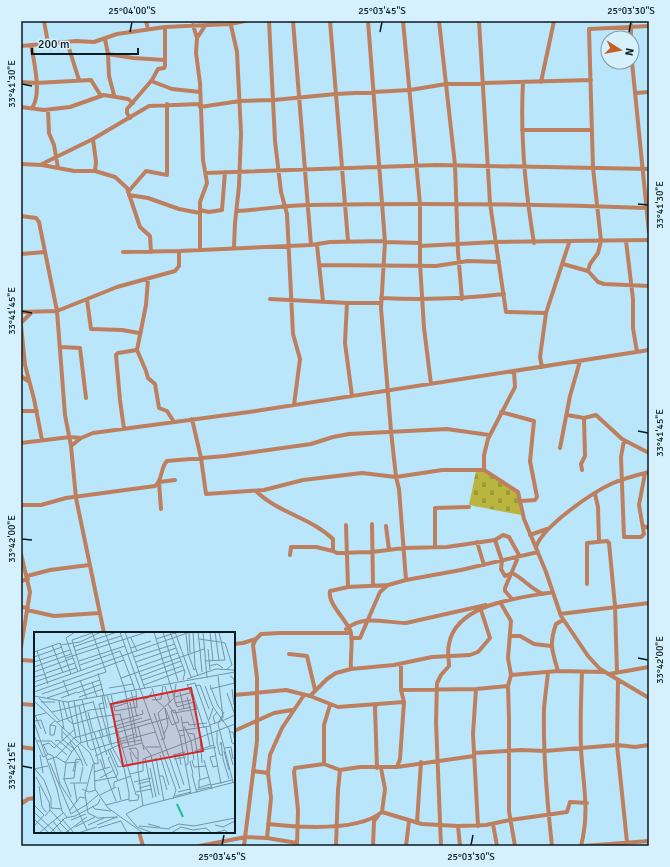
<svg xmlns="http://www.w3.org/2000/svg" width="670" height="867" font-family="Signika,sans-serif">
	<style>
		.cemetery { fill: url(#cemetery-stones) }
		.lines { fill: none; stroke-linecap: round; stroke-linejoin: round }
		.street { stroke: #be7f5f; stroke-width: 4 }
		.ticks { fill: none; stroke: #091b22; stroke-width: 1.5 }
		.inset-river { fill: none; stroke: #1bc193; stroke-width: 2 }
		.inset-road { fill: none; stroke: #7395a4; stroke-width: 1 }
		.view { fill: #d62828; fill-opacity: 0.15; stroke: #d62828; stroke-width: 2 }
		.inset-edge { fill: none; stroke: #091b22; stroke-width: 2 }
		.neatline { fill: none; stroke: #091b22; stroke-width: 1.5 }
		.ticks-label { font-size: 10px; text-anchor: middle; fill: #091b22 }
	</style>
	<defs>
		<pattern id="cemetery-stones" width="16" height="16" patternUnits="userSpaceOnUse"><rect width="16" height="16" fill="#b9b53e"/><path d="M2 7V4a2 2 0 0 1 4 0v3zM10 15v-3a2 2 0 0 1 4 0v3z" fill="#9e9b36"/></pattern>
	</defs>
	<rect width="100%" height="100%" fill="#bae6fb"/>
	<!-- cemetery -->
	<path class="cemetery" d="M476,471l8,1 33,20 4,23 -52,-10z"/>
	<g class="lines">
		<!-- street -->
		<path class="street" d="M44,21l4,22
			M146,21l2,8
			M230,21l7,31 4,81 -2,53 -4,37 -1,24
			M269,21l6,120 6,51 6,22 6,120 7,25 -6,46
			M293,21l18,224
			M330,21l18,220
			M368,21l17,221 -4,66 10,123 5,46 3,12 7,91
			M403,21l17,183v60l4,64 7,56
			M439,21l16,144 3,87 4,47
			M479,21l11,182 16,109 40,1
			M193,25l4,13 -1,15 4,30 3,77 4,23 -7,19v47
			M197,38l8,-12
			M631,38v-13
			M105,39l3,15 1,22 5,19
			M67,42l12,38
			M31,45c3,16 11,50 1,63
			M21,46l55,-5 18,1 23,-8 48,-7 65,-3 15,-3
			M108,54l25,4 32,2
			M632,62l17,171
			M151,81l21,8 28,3
			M21,82l15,1 55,-3 10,16
			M523,82c-3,55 2,107 11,161
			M541,82l13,-61
			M636,93l13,-1
			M21,107l23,3 26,-3 34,-12 24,4 5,4
			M200,107l40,-6 34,-1 62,-6 74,-4 36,-6 145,-4
			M48,110l1,23 5,12 4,23
			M130,118l-3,-5v-4l25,-29 6,-11 6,-1 1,-2v-39
			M522,130h70
			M93,139l3,23 -1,9
			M21,164l21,1 32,6h21l20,6 12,11 13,39 10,9 1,16
			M42,164l51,-25 56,-33 51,-2
			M206,173l230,-8 213,4
			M128,192l18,-21 21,4v-71
			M129,195l19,3 31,11 21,4
			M200,210l9,2 13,-2 3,-38
			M237,211c24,-1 48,-6 73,-6 112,-2 225,-1 337,3
			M21,216l15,2 3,4 18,89 8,104 6,31 5,52 28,135
			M626,241l7,58v29l4,24
			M385,242l35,1
			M317,245l6,56
			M420,246l76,-4 153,-2
			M123,252l56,-1 132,-6 19,-3 55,-1
			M21,254l24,-2
			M563,264l25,7 10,11 6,2 45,2
			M319,265l117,1 32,-5 31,1
			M588,271l2,-7 8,-11 3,-12 -8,-73 -4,-139 60,-3
			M148,279l-2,26 -9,45 9,21 2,7 7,6 4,24 8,3 7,11
			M381,298c42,2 81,1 123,-4
			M270,299l77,4h34
			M87,300l4,29 31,1 17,3
			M347,303l-2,40 7,53
			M21,312l36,-1 60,-24 58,-16 4,-5v-15
			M21,323l10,-10
			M21,325l4,40 9,34 8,41
			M61,347l19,1 6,50
			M542,367l-2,-10 6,-44 23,-70
			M21,376l7,5
			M21,411h16
			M501,412l33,9 -4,40 7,36 -2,3 -14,1
			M567,415l17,3 12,-3 26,24 27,14
			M192,419l9,39 5,36 58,-4 39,-10 59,-7 34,4 46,-7h42l34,22 6,27 22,53 15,44 27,40 12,13 49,29
			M124,429l-4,-29 -4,-45 2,-2 19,-3
			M624,440l-3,17 3,80h17l3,-3 -5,-29 6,-32
			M21,443l49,-6 11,1
			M71,446l10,-8 12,-5 156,-21 400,-62
			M560,448l10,-52 10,-35
			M484,470v-15l4,-16 27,-52 -1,-16
			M582,470l-1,-6 4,-8 -1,-38
			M256,491c22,22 54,26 77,48v12l4,2 35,-1 32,-4 43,-1 48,-7 8,-5 6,2 10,18
			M595,494l3,13 1,34
			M21,505h20l25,-7 89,-12c8,-6 5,-18 12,-25l58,-5 86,-12 22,-7 16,-3 98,-5 42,6
			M161,509l-2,-27 16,-2
			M372,524l1,60
			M346,525l2,62
			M386,526l3,24
			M643,526l6,2
			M530,535l17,-6
			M495,540l7,21 -1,8 4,7 7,-3c11,5 19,16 31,21
			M477,542l7,23
			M435,547v-39l34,-1
			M536,547c7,-21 57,-55 77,-64 12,-5 24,-8 36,-11
			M21,554l9,38 -9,55
			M290,555l1,-8h25l17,4
			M27,576l23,-6 39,-5
			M21,581l7,-2
			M587,584v-41l20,-2 2,2 6,63 2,66
			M512,599l-7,-8v-3l14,-33
			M500,602l11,19 -3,37 3,17
			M21,607l7,1
			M27,610l27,6 46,-3
			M560,614l89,-11
			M346,629c19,-15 39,-6 60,-6l80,-18
			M510,636h10l14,8 17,2
			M351,638h9l20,-46 8,-7
			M234,644l9,-1 13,-4
			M289,654l18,2 8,34
			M21,660l14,1
			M351,669c-1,-11 2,-26 0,-36 -2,-11 -24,-29 -21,-42l18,-4 40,-2 18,-5 55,-10 77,-18
			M558,671c-6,-20 -9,-27 -2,-47l7,-4
			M548,672c-1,12 -3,24 -4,37 -1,45 3,92 8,137
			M609,674l40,-7
			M618,680l-1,65 10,97
			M476,689l-3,45 5,92
			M401,690l75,-1 32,-3
			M234,695l52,-5 24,6 28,11 66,-5
			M310,696l17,-17 9,-6 15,-4 43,-4 38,-8 38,-2 8,-3 12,-14 -9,-28
			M21,704l14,1
			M234,731l40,-18 18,-3
			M21,747l14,2
			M474,753l47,-3 24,1 72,-6 18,2 14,-2
			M324,764v-39l6,-20
			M397,767l3,-8 4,-57 -3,-12v-26
			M377,768l-2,-61 2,-3
			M253,771l15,2
			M21,804l7,-5 7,-1
			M382,812l40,12 36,2 28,-1 24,-5 57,-8 3,-10 17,1
			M417,823l4,-61
			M268,824c28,3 90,8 114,-12l3,-23 -4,-21
			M493,824l4,22
			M458,826l2,20
			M139,832l4,14
			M267,838l4,-40 -3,-25 2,-18 12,-27 22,-33
			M199,846l47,-9 21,1 30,5
			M244,846l13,-105v-63l-4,-33 3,-6 5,-5 19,-1h71
			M297,846l1,-36 -4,-38 1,-4 29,-4 16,6 20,-3h37l77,-11
			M336,846l2,-56 2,-20
			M373,846l1,-25 4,-5
			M406,846l3,-25
			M441,846l-5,-124 1,-39 4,-8 8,-9c0,-7 -2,-15 0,-22 7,-41 71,-46 104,-52
			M515,846l-6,-35v-92l-1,-33 3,-11 47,-4 46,1
			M581,846c9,-35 2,-62 0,-97 -1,-26 0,-52 1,-77
			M583,846l66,-5"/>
	</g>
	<!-- ticks -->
	<path class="ticks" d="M130,32l2,-10M380,32l2,-10M629,32l2,-10M22,84l10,2M638,204l10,1M22,311l10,2M638,431l10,2M22,539l10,1M638,658l10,2M22,766l10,2M222,845l2,-10M471,845l2,-10"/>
	<!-- overview -->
	<g transform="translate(34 632)">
		<rect width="201" height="201" fill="#bae6fb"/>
		<path class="inset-river" d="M143,172l6,13"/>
		<path class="inset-road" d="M41,0l-9,6 12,34M71,0l20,58 10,54M86,0l56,158 -3,9M91,0l20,57M120,0l20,65M129,0l15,49M136,0l15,40 -2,8M141,0l16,45M159,0l2,34 3,10M164,0l2,18M169,0l4,46M176,0l3,29M181,0l4,28M185,0l6,28M155,1l1,20M152,2l2,19 6,17 2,-1M97,6l6,13M122,7l19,-6M165,7l21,3M187,10l4,1 7,22 -5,4M18,13l11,28M27,13l19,-3 21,-10M39,15l44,-15M97,16l20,-7M174,17l2,21M166,18l2,22M3,19l11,33M41,19l46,-15M0,20l26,-9 11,31M0,25l28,-10M100,25l41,-13M32,26l81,-26M90,28l9,24M45,29l46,-15M171,29l20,-1M0,30l36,-12M102,30l40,-14M175,34l8,-2 6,4M0,35l37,-13M104,35l40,-14M47,39l-9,-31 23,-8M0,40l39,-14M12,41l29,-10M64,41l9,35M107,44l40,-15M196,44l4,3 1,19M0,45l12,-3M87,46l83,-29M153,47l29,-10 19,1M29,48l6,16M46,48l7,19M108,48l40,-14M0,50l42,-14M58,50l5,15M153,52l6,15M110,53l40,-15M153,53l8,-2 15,42 11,59M176,53l8,21 5,6M131,54l5,17M161,54l5,-1 9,24M171,54l8,21 16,22 3,14 3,1M0,55l156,-55M75,56l24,-4 2,7M118,56l4,12 8,7M176,57l25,-6M198,57l2,16M97,59l6,26M102,59l1,17M155,59h3l12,37M0,60l90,-32 -4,-9 -40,14M146,60l4,17M43,61l25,-9M193,61l8,22M8,62l64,-22 -14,-40M73,63l29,100h3M77,63l4,16 22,-4M0,64l33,6 168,-30M68,64l10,51 12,21 5,25v8l9,-1 1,-5M45,65l24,-8M141,65l15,-4M153,65l8,30M5,66l20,22M13,66l53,-18M27,66l16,-6M109,67l5,-1 4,-6M48,68l16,60v4l-4,-1M118,68l9,-1 2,-13M0,69l56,52 4,10 1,26 13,19 35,25M25,69l5,28M40,69l7,41M59,69l10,35M7,70h14M29,70l5,18 5,4 25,-7 23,-3M34,70l8,35M96,70l7,36M70,71l-5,1 11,40M79,71l24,-7M141,71l16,-3M134,72l6,9 23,-4 -3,-7 -17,5 -3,-9M45,74l9,40 3,4 12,-4M80,75l13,-4M131,76l7,17 7,-3M144,78l13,-3M137,79l4,-1 4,12M137,79l4,12M18,80l41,-10M54,80l5,20M190,80l-6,12 15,58M120,81l26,76M86,82l9,32M1,83l6,14M0,84l12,-3M147,84l7,39v9l-3,2M175,88l4,-12M0,89l7,-1 5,14M188,89l13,-6M0,90l23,67 5,22 5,6M23,90l33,-12 15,-2M80,90l29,-8 -1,-4M141,90l5,14M148,91l6,-1 1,3 18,-2M181,91l-2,-6 4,-5M16,93l6,1 -2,9h-4v-10l5,-4M176,93l11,-4 2,-4 -5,-41M104,94l6,24M150,94l7,15 3,19M28,95v12l12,10M172,95l4,19M82,97l35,-10M65,98l8,25M144,99l32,-5M183,99v12l3,12h2M29,100l14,15M60,100l7,21M196,100h3l2,10M154,101l6,1 3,16M130,102l4,-9 -3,-17M0,103l9,22 6,-3 4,2 7,28 19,29M150,103l-4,1 11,58M166,105l2,26M40,106l68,-20M85,107l16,-5M127,108l4,-2 -7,-25 16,-15 2,-14M3,109h14l16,14M21,109l3,-1 14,12M36,110l11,18M46,111l89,-25M9,112l5,11M9,113l6,-2 5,5 21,-19M109,113l8,10 8,40M186,113l1,-3 2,17 6,20M44,114l9,20M69,114l52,-14M112,115h14M88,116l20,-5M95,116l8,11M191,116l6,-1 2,12M76,117l5,11M95,117l7,-1 2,3v19l5,36M74,118l10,23 -2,4M163,118l3,30M169,118l13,-3M195,118l4,15M161,119l19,-6M190,119l5,19M96,120l3,12M67,121l4,15M145,121l2,12M140,122l10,31M6,123l3,18M126,123l9,30M139,123l12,-3M61,124l28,-13 19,-3M181,124l-5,1 3,10 4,-1M22,125l10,6 13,-1M76,125l-2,1 10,23M111,126l8,40M122,126l8,43M66,127l6,17M140,127l12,-2M13,128l9,-3 18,-19M81,128l3,7 5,-1M158,128l2,7 12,-1M170,128l8,29M156,129l3,13M16,131l21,51 15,-9M31,131l8,-13 7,-7M32,131l-2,16 7,18M59,132l-8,30 3,19 10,5 20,-1M0,136l10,12 7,18v10l11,1M116,136l6,29M0,137l14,-3M41,139h-2l3,-12 5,1 2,6M60,140l16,-5M96,142l13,-3v-12l92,-35M158,142l5,19M72,143l10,26M125,144h4l4,14M2,145l13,25 1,8 -5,6M66,146l14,-8M29,147l11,-1 2,-15M60,149l22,-4M46,150l3,-15M100,150l17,-4M36,151h17M40,151l3,19M104,152l12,-3M177,153l21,-5M5,154l3,21 4,5M84,155l3,13M80,156v-6l17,-6M105,156l12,-3M164,156l13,-4M165,156v-8l10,-3M48,157l7,3 7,-2M162,158l15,-3M102,160l16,-3M144,160l12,-3M66,163l16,-8M141,164l16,-4M0,173l10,10 -10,11M52,173l12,-10M72,173l23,-6M58,174l3,3 16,2M16,178l11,12M36,178l10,-13 5,1M0,180l22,21M45,181l8,17M0,187l15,14M28,187l12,14M37,188l15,-6M19,189l9,12M26,191l10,10M114,192l12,3M54,193l16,-7M63,193l20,-8M181,193l8,2 12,-6M105,194l31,3M41,195l20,-10M64,196l23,-7 6,12M135,196l10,-4 15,2 41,-8M5,201l24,-20M16,201l15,-15 10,-2 23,-12 2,-5M31,201l22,-16M44,201l19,-6M119,201l-16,-6 -11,-13 16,-8 93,-24M137,201l10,-6 12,3 13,-2 6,5M180,201l11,-3 3,3"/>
		<path class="view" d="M157,56l12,63 -80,15 -12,-62z"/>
		<rect width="201" height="201" class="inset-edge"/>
	</g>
	<!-- border -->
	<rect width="670" height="867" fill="none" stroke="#d6f1fd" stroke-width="44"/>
	<!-- north arrow -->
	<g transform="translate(620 50) rotate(101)"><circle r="19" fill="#d6f1fd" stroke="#849ba5"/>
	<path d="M0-3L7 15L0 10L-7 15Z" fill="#c36026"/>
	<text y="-6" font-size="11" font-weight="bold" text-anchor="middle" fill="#091b22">N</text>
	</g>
	<!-- scale -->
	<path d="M32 48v6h106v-6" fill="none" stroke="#091b22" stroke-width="2"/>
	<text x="38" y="48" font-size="12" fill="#091b22" stroke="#d6f1fd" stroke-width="3" paint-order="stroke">200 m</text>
	<rect x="22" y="22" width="626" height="823" class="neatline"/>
	<g class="ticks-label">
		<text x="132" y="14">25°04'00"S</text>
		<text x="382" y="14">25°03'45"S</text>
		<text x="631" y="14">25°03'30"S</text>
		<text transform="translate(11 84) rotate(-90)" y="4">33°41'30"E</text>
		<text transform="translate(659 205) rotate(-90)" y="4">33°41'30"E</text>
		<text transform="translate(11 311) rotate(-90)" y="4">33°41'45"E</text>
		<text transform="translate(659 433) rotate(-90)" y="4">33°41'45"E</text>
		<text transform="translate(11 539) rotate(-90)" y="4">33°42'00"E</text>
		<text transform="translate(659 660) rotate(-90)" y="4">33°42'00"E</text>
		<text transform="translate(11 766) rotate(-90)" y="4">33°42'15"E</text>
		<text x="222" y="860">25°03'45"S</text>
		<text x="471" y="860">25°03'30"S</text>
	</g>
</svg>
